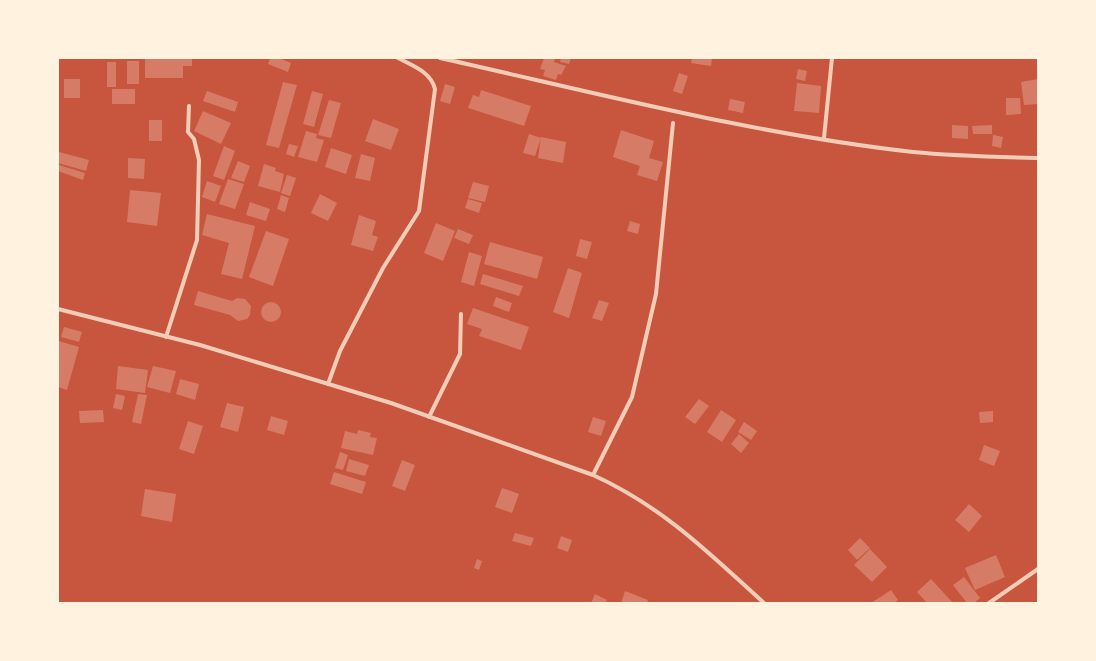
<svg xmlns="http://www.w3.org/2000/svg" width="1096" height="661" font-family="'Asap Condensed',sans-serif">
	<style>
		.building { fill: #d67c66 }
		.lines { fill: none; stroke-linecap: round; stroke-linejoin: round }
		.minor { stroke: #f1ccb7; stroke-width: 4 }
	</style>
	<rect width="100%" height="100%" fill="#c8553d"/>
	<!-- building -->
	<path class="building" d="M145,58h47v8h-9v12h-38z
		M270,58h9l12,5 -3,9 -20,-8z
		M544,58h11l-1,4 12,4 -5,9 -3,-1 -2,6 -13,-4 2,-6 -5,-1z
		M561,58h10l-2,6 -9,-2z
		M692,58h20l-1,8 -20,-3z
		M127,61h12v23h-12z
		M107,62h9v25h-9z
		M798,69l9,2 -2,10 -9,-2z
		M679,73l9,3 -6,18 -9,-3z
		M64,79h16v19h-16z
		M1038,79v25l-14,1 -3,-23z
		M283,82l14,3 -18,63 -13,-3z
		M797,83l24,3 -2,27 -25,-2z
		M445,84l10,3 -5,17 -10,-3z
		M112,89h23v15h-23z
		M481,90l50,16 -7,20 -56,-18 5,-13 6,2z
		M207,91l31,11 -3,10 -32,-11z
		M312,91l11,3 -9,33 -11,-3z
		M1006,98h14l1,16 -15,1z
		M730,99l15,3 -2,11 -15,-3z
		M329,100l12,3 -10,35 -13,-3z
		M203,111l28,12 -10,21 -27,-13z
		M373,119l26,10 -8,21 -26,-9z
		M149,120h13v21h-13z
		M952,125l16,1v13l-16,-1z
		M992,125v9h-19l-1,-8z
		M621,130l33,11 -5,17 14,4 -6,19 -20,-6 3,-9 -27,-9z
		M306,131l11,3 -1,4 8,2 -7,22 -19,-5z
		M529,134l12,4 -6,18 -12,-3z
		M993,135l10,2 -2,11 -9,-2z
		M541,137l25,5 -3,21 -25,-5z
		M289,144l9,2 -4,11 -8,-3z
		M224,146l11,5 -11,29 -11,-4z
		M331,148l21,7 -6,19 -21,-7z
		M59,152l30,8 -3,11 -28,-8z
		M361,154l14,4 -5,23 -15,-3z
		M128,158l17,1 -1,20 -16,-1z
		M238,161l12,5 -6,16 -13,-4z
		M264,164l12,4 -1,3 9,3 -4,18 -22,-6z
		M59,165l26,8 -2,7 -25,-9z
		M287,175l9,3 -6,18 -9,-3z
		M228,179l16,5 -9,25 -16,-5z
		M207,181l14,5 -6,16 -13,-5z
		M473,182l16,4 -4,16 -17,-4z
		M130,190l31,3 -4,33 -30,-4z
		M320,194l17,9 -9,18 -17,-8z
		M281,195l8,3 -4,14 -8,-3z
		M468,199l14,4 -3,10 -14,-5z
		M250,202l20,7 -4,12 -20,-6z
		M207,214l48,12 -13,53 -21,-5 8,-31 -27,-8z
		M359,215l17,6 -4,14 6,2 -5,14 -22,-6z
		M630,221l10,3 -2,10 -11,-3z
		M436,223l19,8 -12,30 -19,-8z
		M458,229l15,6 -4,9 -15,-6z
		M266,231l23,8 -16,47 -24,-9z
		M580,239l12,3 -5,17 -11,-3z
		M490,242l53,15 -6,22 -53,-15z
		M469,252l13,4 -8,30 -13,-4z
		M568,268l14,5 -13,45 -16,-6z
		M483,274l40,12 -4,10 -39,-12z
		M198,291l34,10 5,-3 8,1 6,7 -1,9 -3,4 -9,2 -8,-6 -36,-10z
		M496,297l16,6 -3,9 -16,-6z
		M599,300l10,3 -7,18 -10,-3z
		M261 312a10 10 0 1 1 20 0a10 10 0 1 1-20 0Z
		M473,308l56,19 -8,23 -42,-14 3,-7 -15,-5z
		M64,327l18,5 -3,10 -18,-5z
		M59,341l20,6 -12,43 -9,-3z
		M118,366l30,4 -3,23 -29,-4z
		M153,366l23,5 -6,22 -23,-6z
		M180,379l19,5 -4,16 -19,-6z
		M116,394l9,2 -3,14 -9,-2z
		M138,394l9,1 -6,29 -9,-2z
		M699,399l10,7 -14,18 -10,-7z
		M227,403l17,4 -6,25 -18,-5z
		M103,410l1,12 -24,1 -1,-12z
		M721,410l15,10 -14,22 -15,-10z
		M993,411v11l-13,1 -1,-11z
		M271,416l17,5 -4,14 -17,-5z
		M593,417l13,4 -5,15 -13,-4z
		M188,421l15,5 -9,28 -15,-5z
		M744,422l13,9 -6,9 -13,-8z
		M358,430l13,3 -1,4 7,1 -4,17 -32,-7 4,-17 12,3z
		M739,434l10,9 -8,10 -10,-9z
		M984,445l16,6 -6,15 -15,-6z
		M340,452l8,3 -5,15 -8,-2z
		M349,459l20,6 -4,11 -19,-5z
		M402,460l13,5 -10,26 -13,-5z
		M334,472l32,10 -4,12 -32,-10z
		M502,488l17,6 -7,19 -17,-6z
		M145,489l31,5 -4,28 -31,-6z
		M969,504l13,12 -13,16 -14,-12z
		M515,533l19,5 -3,8 -19,-5z
		M561,536l11,4 -4,12 -11,-4z
		M860,538l10,10 -13,12 -9,-10z
		M870,549l17,18 -15,15 -18,-17z
		M996,555l9,22 -30,13 -10,-22z
		M477,559l5,2 -3,9 -5,-2z
		M964,577l16,21 -6,5h-7l-14,-18z
		M931,579l22,24h-26l-10,-11z
		M891,590l7,10 -4,3h-23z
		M625,591l23,9 -1,3h-26z
		M595,594l12,6 -2,3h-14z"/>
	<g class="lines">
		<!-- minor -->
		<path class="minor" d="M440,58c157,35 313,76 473,94 41,4 84,5 125,6
			M824,138l8,-80
			M58,309l142,36 191,58 202,72c70,32 115,77 171,128
			M166,337l31,-97 2,-80 -5,-21 -6,-7 1,-26
			M328,384l12,-33 43,-83 36,-57 16,-122c-4,-17 -22,-23 -37,-31
			M429,417l31,-63 1,-40
			M593,475l39,-78 24,-103 17,-171
			M989,603l49,-34"/>
	</g>
	<!-- border -->
	<rect width="1096" height="661" fill="none" stroke="#fff3e0" stroke-width="118"/>
</svg>
